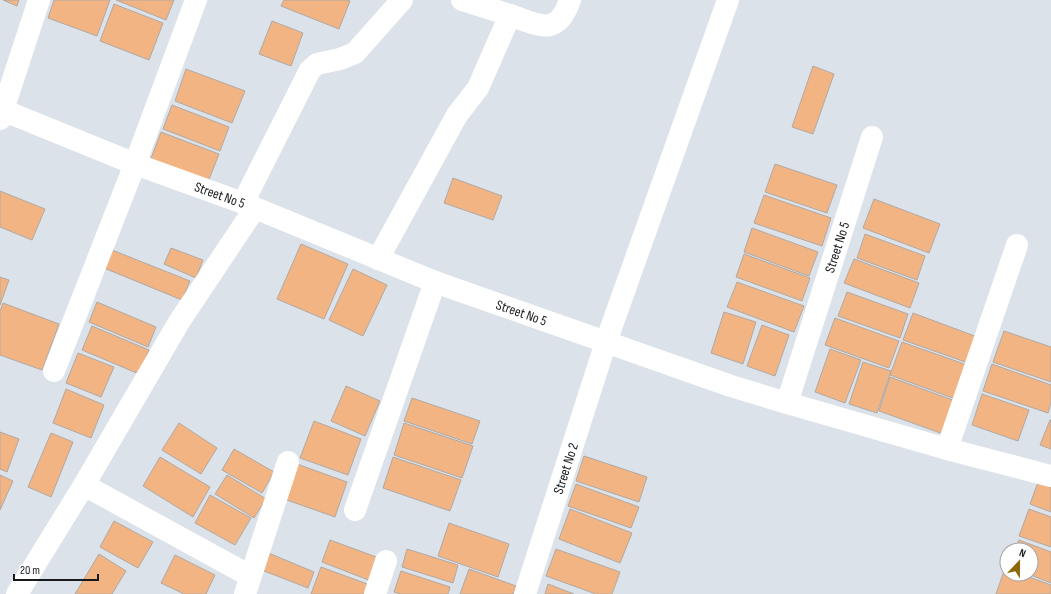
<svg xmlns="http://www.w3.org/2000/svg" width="1051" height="594" font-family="'Sofia Sans Condensed',sans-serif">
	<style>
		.building { fill: #f3b484; stroke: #b0a9a3 }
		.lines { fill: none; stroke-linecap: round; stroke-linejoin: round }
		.minor { stroke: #fff; stroke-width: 22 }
		.labels { text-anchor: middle; stroke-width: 3.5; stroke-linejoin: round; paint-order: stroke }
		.street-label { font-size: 14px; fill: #17191c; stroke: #fff }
	</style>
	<rect width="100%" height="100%" fill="#dbe2e9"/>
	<!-- building -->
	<path class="building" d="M3,0h16l-2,6z
		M54,0h56l-13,36 -49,-18z
		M116,0h58l-8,20z
		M284,0h63l3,1 -11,28 -58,-23z
		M114,4l49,19 -14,37 -49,-19z
		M272,21l31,12 -12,33 -32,-12z
		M813,66l21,8 -21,60 -21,-7z
		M186,69l59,22 -13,32 -57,-22z
		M172,105l57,22 -9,24 -57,-22z
		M161,132l58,22 -11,28 -58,-21z
		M775,164l62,21 -10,28 -62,-21z
		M453,178l49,18 -9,24 -49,-17z
		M0,191l45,18 -13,31 -32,-13z
		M764,195l67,23 -9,28 -68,-23z
		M874,199l66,25 -11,29 -66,-25z
		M752,228l66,24 -9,24 -65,-24z
		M865,234l60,22 -8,24 -60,-22z
		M301,244l47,20 -24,55 -47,-20z
		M171,248l32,12 -7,18 -32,-14z
		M112,250l78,31 -8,19 -78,-32z
		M744,254l66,24 -8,23 -66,-24z
		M854,259l65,24 -9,25 -66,-25z
		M353,269l34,16 -24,51 -34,-16z
		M0,277l9,3 -9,25z
		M737,282l67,24 -10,26 -67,-25z
		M847,292l61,22 -8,24 -62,-22z
		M97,302l59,25 -8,20 -59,-25z
		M3,303l56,21 -17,46 -42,-15v-44z
		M724,312l32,10 -13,42 -32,-11z
		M913,313l67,25 -9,26 -68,-24z
		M835,318l64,23 -10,27 -64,-23z
		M762,325l27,10 -14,41 -28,-10z
		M92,326l57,24 -10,24 -57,-24z
		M1004,331l47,16v35l-58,-20z
		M902,342l68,24 -12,34 -68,-25z
		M830,349l31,11 -16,43 -30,-11z
		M78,353l36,14 -13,30 -35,-14z
		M863,362l28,9 -14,42 -28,-9z
		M992,364l59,21v18l-3,10 -65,-22z
		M890,377l68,25 -12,33 -67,-24z
		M346,386l34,15 -15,35 -34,-15z
		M66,389l38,16 -13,33 -38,-15z
		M982,394l47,16 -11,31 -46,-16z
		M412,398l68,23 -8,23 -68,-23z
		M1050,420h1v29l-11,-4z
		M314,421l47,18 -13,36 -48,-17z
		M179,423l38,25 -16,26 -39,-24z
		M404,423l69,23 -11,32 -68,-23z
		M0,432l19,7 -12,33 -7,-3z
		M51,433l22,9 -22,55 -23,-10z
		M234,449l40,23 -12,21 -40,-23z
		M584,456l63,21 -8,25 -63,-21z
		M160,457l50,30 -17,30 -50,-31z
		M393,457l68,23 -11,31 -67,-23z
		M297,464l50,18 -12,35 -51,-18z
		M0,475l13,6 -13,29z
		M227,475l39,24 -12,19 -39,-24z
		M1040,477l11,4v31l-21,-8z
		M576,484l63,23 -8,21 -63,-22z
		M210,495l41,23 -16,27 -40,-22z
		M570,509l62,24 -12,30 -61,-24z
		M1029,509l22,8v30l-32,-11z
		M114,521l39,21 -15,26 -38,-21z
		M449,523l60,21 -11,33 -60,-21z
		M330,540l49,18 -8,23 -49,-19z
		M1019,540l32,12v31l-23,-9h3v-24h-16z
		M407,549l51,16 -5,18 -51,-16z
		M556,549l64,23 -8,22h-16l-50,-18z
		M266,552l48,20 -6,16 -49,-19z
		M99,554l27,17 -14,23h-37z
		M175,555l40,20 -9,19h-22l-23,-11z
		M321,567l49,18 -3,9h-56z
		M1005,568l2,1v5h14l30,11v9h-55z
		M469,569l47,17 -3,8h-53z
		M401,571l49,16 -2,7h-48l-6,-2z
		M548,584l26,10h-29z"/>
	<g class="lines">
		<!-- minor -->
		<g class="minor">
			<path d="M510,15c29,10 47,23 60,-15"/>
			<path id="s1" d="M0,109l135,55 108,39 192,79 296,104 56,17 85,-266"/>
			<path d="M0,119l39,-119"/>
			<path d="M243,203l67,-133 7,-6 23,-5 15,-6 47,-53"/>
			<path d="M378,259l79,-144 21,-27 32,-73 -48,-15"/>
			<path d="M54,371l81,-207 61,-164"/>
			<path d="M787,403l160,46 104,27"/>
			<path d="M947,449l70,-204"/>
			<path d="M84,485l166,91"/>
			<path d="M355,510l80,-228"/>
			<path d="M17,594l67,-109 95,-163 76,-114"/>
			<path d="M245,594l43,-132"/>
			<path d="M375,594l11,-33"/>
			<path id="s2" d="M525,594l81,-252 122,-342"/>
		</g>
	</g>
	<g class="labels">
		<!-- street labels -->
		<g class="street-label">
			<text dy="5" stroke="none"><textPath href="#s1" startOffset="236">Street No 5</textPath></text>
			<text dy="5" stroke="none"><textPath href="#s1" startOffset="1004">Street No 5</textPath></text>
			<text dy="5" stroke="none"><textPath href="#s1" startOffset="560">Street No 5</textPath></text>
			<text dy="5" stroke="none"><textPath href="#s2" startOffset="132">Street No 2</textPath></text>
		</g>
	</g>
	<!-- north arrow -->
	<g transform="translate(1019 562) rotate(22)"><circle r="19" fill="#ffffff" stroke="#a2a3a4"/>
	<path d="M0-3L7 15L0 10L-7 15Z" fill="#8b6808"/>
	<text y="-6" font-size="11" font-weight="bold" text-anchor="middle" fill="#17191c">N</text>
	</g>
	<!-- scale -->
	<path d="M14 574v6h84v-6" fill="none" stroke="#17191c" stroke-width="2"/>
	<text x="20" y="574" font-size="12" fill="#17191c" stroke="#ffffff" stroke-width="3" paint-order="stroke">20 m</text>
</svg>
